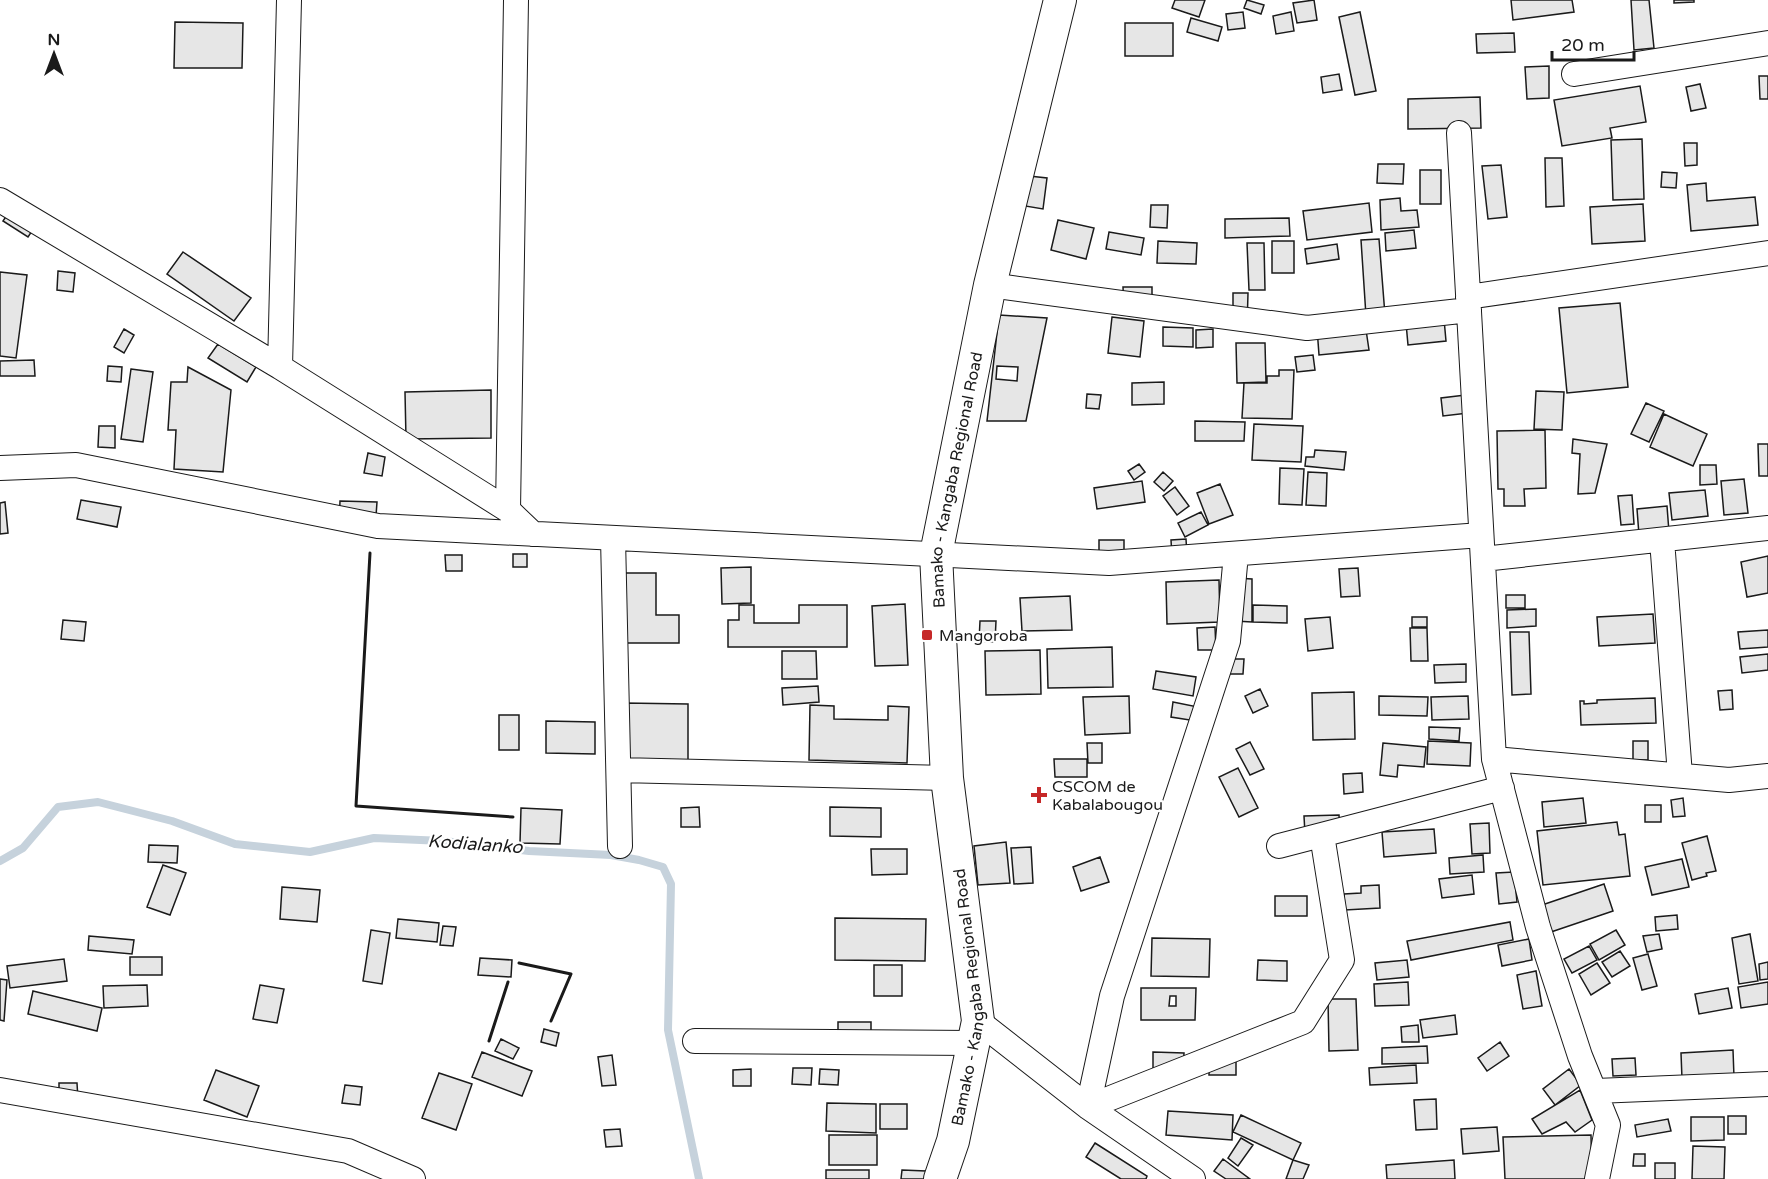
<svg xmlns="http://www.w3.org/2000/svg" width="1768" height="1179" font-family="'Varela Round',sans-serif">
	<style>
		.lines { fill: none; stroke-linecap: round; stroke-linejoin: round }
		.stream { stroke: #c6d2dc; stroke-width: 8 }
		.building { fill: #e6e6e6; stroke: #1a1a1a; stroke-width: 1.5; fill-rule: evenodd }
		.minor-casing { stroke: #1a1a1a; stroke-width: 26 }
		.tertiary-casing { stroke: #1a1a1a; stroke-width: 34 }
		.minor { stroke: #fff; stroke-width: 24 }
		.tertiary { stroke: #fff; stroke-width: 32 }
		.wall { stroke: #1a1a1a; stroke-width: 3 }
		.poi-dot { fill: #c62828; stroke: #fff; stroke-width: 2 }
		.labels { text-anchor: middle; stroke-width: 4.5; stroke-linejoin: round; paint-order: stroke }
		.street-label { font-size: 16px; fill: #1a1a1a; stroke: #fff }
		.poi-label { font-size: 16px; fill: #1a1a1a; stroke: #fff; text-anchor: start }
		.water-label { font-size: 18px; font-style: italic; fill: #1a1a1a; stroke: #fff }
	</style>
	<rect width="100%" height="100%" fill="#fff"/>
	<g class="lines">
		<!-- stream -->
		<path class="stream" d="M0,861l23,-13 35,-41 40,-5 74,19 63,23 75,8 64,-14 70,3 85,10 82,4 28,5 24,7 8,17 -3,146 31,149"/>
	</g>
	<!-- building -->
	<path class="building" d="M1175,0h30l-6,17 -27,-9z
		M1247,0l17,5 -3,9 -17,-6z
		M1314,0l3,20 -20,3 -4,-20z
		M1511,0h61l2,12 -61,8z
		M1631,0h18l5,48 -20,2z
		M1674,0h20v2l-20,1z
		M1243,12l2,16 -17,2 -2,-16z
		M1291,12l3,19 -18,3 -3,-18z
		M1360,12l16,79 -21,4 -16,-78z
		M1191,18l31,9 -4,14 -31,-9z
		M175,22l68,1 -1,45h-68z
		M1125,23h48v33h-48z
		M1514,33l1,19 -38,1 -1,-19z
		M1549,66v32l-22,1 -2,-32z
		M1339,74l3,16 -19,3 -2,-16z
		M1759,76h9v23h-8z
		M1700,84l6,24 -15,3 -5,-24z
		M1640,86l6,36 -36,6 2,10 -50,8 -8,-46z
		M1480,97l1,31 -73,1v-30z
		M1642,139l2,60 -31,1 -2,-60z
		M1684,143h13v22l-12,1z
		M1545,158h17l2,48 -18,1z
		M1378,164h26l-1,20 -26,-1z
		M1501,165l6,52 -19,2 -6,-53z
		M1420,170h21v34h-21z
		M1662,172l15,1 -1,15 -15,-1z
		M1029,176l18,2 -4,31 -18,-3z
		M1706,183l1,18 48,-4 3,28 -67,6 -4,-46z
		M1400,198l1,13 16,-1 2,17 -38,3 -1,-30z
		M1369,203l3,29 -65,8 -4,-29z
		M1643,204l2,37 -53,3 -2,-37z
		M1151,205h17l-1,23 -17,-1z
		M11,209l25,16 -8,12 -25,-16z
		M1289,218l1,18 -65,2v-19z
		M1058,220l36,8 -8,31 -35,-9z
		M1414,230l2,18 -30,3 -1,-18z
		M1109,232l35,6 -3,17 -35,-6z
		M1379,239l6,76 -19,1 -5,-76z
		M1158,241l39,2 -1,21 -39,-1z
		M1272,241h22v32h-22z
		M1247,243h17l1,47h-16z
		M1337,244l2,15 -32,5 -2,-15z
		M183,252l68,46 -17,23 -67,-47z
		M58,271l17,2 -2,19 -16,-2z
		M0,272l27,3 -11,83 -16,-2z
		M1123,287h29v24h-28z
		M1233,293h15l-1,35h-14z
		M1620,303l8,84 -61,6 -8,-85z
		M999,315l48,3 -21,103h-39zM997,366l21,1 -1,14 -21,-2z
		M1112,317l32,4 -4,36 -32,-4z
		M1444,319l2,22 -38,4 -2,-22z
		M1365,323l4,27 -50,5 -2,-27z
		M1163,327l30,1v19l-30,-1z
		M124,329l10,6 -10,18 -10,-6z
		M1213,329v18l-17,1v-18z
		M1236,343h29l1,39 -29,1z
		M218,344l38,23 -9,15 -39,-24z
		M1313,355l2,15 -18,2 -2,-15z
		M34,360l1,16h-35v-15z
		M108,366l14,1 -1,15 -14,-1z
		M188,367l43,23 -8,82 -49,-3 2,-39h-8l3,-48h16z
		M131,369l22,3 -10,70 -22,-3z
		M1279,370h15l-2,49 -50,-1 2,-35h23v-7h12z
		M1164,382v22l-32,1v-22z
		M491,390v48l-85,1 -1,-47z
		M1536,391l28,1 -2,38 -28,-1z
		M1482,393l3,18 -42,5 -2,-18z
		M1087,394l14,1 -2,14 -13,-1z
		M1646,403l18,8 -15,31 -18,-8z
		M1664,414l43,20 -14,32 -43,-19z
		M1195,421l50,1 -1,19h-49z
		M1254,424l49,2 -2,36 -49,-2z
		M99,426h16v22l-17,-1z
		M1545,430l1,58 -22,1 1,17h-21v-17h-6l-1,-58z
		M1573,439l34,5 -12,49 -17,1 2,-40 -8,-1z
		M1758,444h10v32h-9z
		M1315,450l31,2 -2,18 -39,-4 1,-9h8z
		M368,453l17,4 -3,19 -18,-3z
		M1139,464l6,8 -11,8 -6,-9z
		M1700,465h16l1,19 -17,1z
		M1280,468l24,1 -2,36 -23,-1z
		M1163,472l10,9 -9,10 -10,-9z
		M1308,472l19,1 -1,33 -20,-1z
		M1744,479l4,34 -24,2 -3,-34z
		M1142,481l3,21 -48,7 -3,-21z
		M1220,484l13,31 -24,9 -12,-31z
		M1175,487l14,19 -12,9 -14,-19z
		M1705,490l3,26 -36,4 -3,-27z
		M1632,495l2,29 -13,1 -3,-29z
		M81,500l40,7 -4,20 -40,-8z
		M340,501l37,1 -2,28 -36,-2z
		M5,502l3,31 -8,1v-31z
		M1667,506l2,26 -30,3 -2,-26z
		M1201,512l7,13 -23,12 -7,-14z
		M1186,539l1,16 -15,1 -1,-16z
		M1099,540h25v17h-25z
		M513,554h14v13h-14z
		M445,555h17v16h-16z
		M1768,556v37l-21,4 -6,-35z
		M751,567v36l-29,1 -1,-36z
		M1358,568l2,28 -19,1 -2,-28z
		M624,573h32v42h23v28h-55z
		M1236,578l16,1v43l-17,-1z
		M1219,580l1,42 -53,2 -1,-42z
		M1506,595h19v13h-19z
		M1070,596l2,34 -50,1 -2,-33z
		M905,604l3,61 -33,1 -3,-60z
		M739,605h15v18h45v-18h48v42h-119v-27h11z
		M1253,605l34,1v17l-34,-1z
		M1536,609v17l-29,2v-18z
		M1653,614l2,29 -56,3 -2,-29z
		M1330,617l3,31 -25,3 -3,-32z
		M1412,617h15v10h-15z
		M63,620l23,2 -2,19 -23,-2z
		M980,621h16l-1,21 -16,-1z
		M1215,627l1,23h-18l-1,-22z
		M1410,628h17l1,33h-17z
		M1768,630v17l-28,2 -2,-17z
		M1510,632h19l2,62 -19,1z
		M1112,647l1,40 -65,1 -1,-39z
		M1040,650l1,44 -55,1 -1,-44z
		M782,651h34l1,28h-35z
		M1768,654v16l-26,3 -2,-16z
		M1228,659h16l-1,15h-15z
		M1466,664v18l-31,1 -1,-18z
		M1156,671l40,6 -3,19 -40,-7z
		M818,686l1,16 -36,3 -1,-17z
		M1260,689l8,17 -15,7 -8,-17z
		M1732,690l1,19 -13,1 -2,-19z
		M1354,692l1,47 -42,1 -1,-47z
		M1129,696l1,37 -45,2 -2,-38z
		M1379,696l49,1 -1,19 -48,-1z
		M1468,696l1,23 -37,1 -1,-23z
		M1655,698l1,25 -75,2 -1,-24h4v3l13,-1v-3z
		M1173,702l25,5 -2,14 -25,-4z
		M624,703l64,1v60h-64z
		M810,705l24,1v13l54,1v-14l21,1 -2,56 -98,-3z
		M499,715h20v35h-20z
		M546,721l49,1v32l-49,-1z
		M1429,727l31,1 -1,13 -30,-2z
		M1428,741l43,2 -1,23 -43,-2z
		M1633,741h15v19h-15z
		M1250,742l14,27 -14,6 -14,-26z
		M1087,743h15v20h-14z
		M1383,743l43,4 -2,20 -26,-2 -1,12 -17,-2z
		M1054,759h33v18h-32z
		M1238,768l20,40 -19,9 -20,-40z
		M1362,773l1,19 -19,2 -1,-20z
		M1583,798l3,25 -42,4 -2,-25z
		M1683,798l2,18 -12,1 -2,-17z
		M1645,805h16v17h-16z
		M699,807l1,20h-19v-19z
		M830,807l51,1v29l-51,-1z
		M521,808l41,2 -2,34 -40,-1z
		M1339,815l1,17 -35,2 -1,-18z
		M1617,822l2,13 6,-1 5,42 -87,9 -6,-54z
		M1489,823l1,30 -18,1 -2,-30z
		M1434,829l2,24 -52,4 -2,-25z
		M1707,836l9,35 -10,2 1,3 -15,4 -10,-37z
		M1006,842l4,41 -32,2 -4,-39z
		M149,845l29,1 -1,17 -29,-1z
		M1031,847l2,36 -19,1 -3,-36z
		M871,849h36v25l-35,1z
		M1483,855l1,17 -34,2 -1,-16z
		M1100,857l9,25 -28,9 -8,-24z
		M1682,859l7,28 -37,8 -7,-28z
		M163,865l23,8 -16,42 -23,-8z
		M1514,872l3,30 -18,2 -3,-31z
		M1472,875l2,19 -32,4 -3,-19z
		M1604,884l9,27 -62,21 -9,-27z
		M1379,885l1,23 -35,2 -1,-16 17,-1v-7z
		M282,887l38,3 -3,32 -37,-3z
		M1275,896h32v20h-32z
		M1677,915l1,14 -22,2 -1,-14z
		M835,918l91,1 -1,42 -90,-1z
		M398,919l41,4 -2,19 -41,-4z
		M1510,922l3,18 -102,20 -4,-19z
		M443,926l13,1 -3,19 -13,-1z
		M371,930l19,3 -8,51 -19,-3z
		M1616,930l9,15 -26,15 -9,-16z
		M1659,934l3,15 -15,3 -4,-16z
		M1750,934l8,47 -19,3 -7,-46z
		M89,936l45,4 -2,14 -44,-4z
		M1152,938l58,1 -1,38 -58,-1z
		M1529,939l3,21 -30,6 -4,-21z
		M1589,946l8,14 -25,13 -8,-14z
		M1620,951l10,15 -18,11 -10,-15z
		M1648,954l9,32 -15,4 -9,-32z
		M130,957h32v18h-32z
		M480,958l32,2 -1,17 -33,-2z
		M64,959l3,22 -57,7 -3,-22z
		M1258,960l29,1v20l-30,-1z
		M1407,960l2,17 -32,3 -2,-17z
		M1768,962v17l-8,1 -1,-16z
		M1597,963l13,20 -19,12 -12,-21z
		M874,965h28v31h-28z
		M1536,971l6,35 -19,3 -6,-34z
		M0,979l7,1 -3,41 -4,-1z
		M1408,982l1,23 -34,1 -1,-22z
		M1768,982v22l-27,4 -3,-21z
		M147,985l1,21 -44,2 -1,-22z
		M260,985l24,4 -7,34 -24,-4z
		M1141,988h55l-1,32h-54zM1170,996h6v10h-7z
		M1728,988l4,20 -33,6 -4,-20z
		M33,991l69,17 -5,23 -69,-17z
		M1328,999h28l2,51 -29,1z
		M1455,1015l2,19 -34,4 -3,-18z
		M838,1022h33v24l-33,-1z
		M1418,1025l1,17h-17l-1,-15z
		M544,1029l15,4 -3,13 -15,-4z
		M501,1039l18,9 -6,11 -18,-8z
		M1500,1042l9,14 -22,15 -9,-13z
		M1427,1046l1,17 -46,1v-16z
		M1733,1050l1,27 -52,2 -1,-26z
		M482,1052l50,19 -10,25 -50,-19z
		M1153,1052l31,1 -1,21 -30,-1z
		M612,1055l4,30 -14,1 -4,-29z
		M1209,1057h27v18h-27z
		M1635,1058l1,17 -23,1 -1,-17z
		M1416,1065l1,18 -47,2 -1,-17z
		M793,1068h19l-1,17 -19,-1z
		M751,1069v17h-18v-16z
		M820,1069l19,1 -1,15 -19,-1z
		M1569,1069l12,16 -26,20 -12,-16z
		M216,1070l43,16 -12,31 -43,-17z
		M439,1073l33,11 -16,46 -34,-12z
		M59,1083h18l1,17h-19z
		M345,1085l17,2 -2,18 -18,-2z
		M1580,1090l12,30 -17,12 -9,-10 -24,12 -10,-15z
		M1436,1099l1,30 -21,1 -2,-30z
		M827,1103l49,1v29l-50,-2z
		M880,1104h27v25h-27z
		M1168,1111l65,4 -1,25 -66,-5z
		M1241,1115l60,28 -8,17 -60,-28z
		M1728,1116h18v18h-18z
		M1691,1117h33v23l-33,1z
		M1668,1119l3,12 -34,6 -2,-12z
		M1497,1127l2,24 -36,3 -2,-25z
		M620,1129l2,17 -16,1 -2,-17z
		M829,1135h48v30h-48z
		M1591,1135l1,44h-87l-2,-42z
		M1241,1138l12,7 -15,21 -10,-8z
		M1095,1143l52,33 -1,3h-25l-35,-22z
		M1693,1146l32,1 -1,32h-32z
		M1634,1154h11v12h-12z
		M1223,1159l27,20h-24l-12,-8z
		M1293,1160l16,5 -6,14h-17z
		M1454,1160l1,19h-68l-1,-14z
		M1655,1163h20v16h-20z
		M826,1170h43v9h-43z
		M902,1170l24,1v8h-25z"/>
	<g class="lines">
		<defs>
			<path id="minor" d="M1574,74l194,-31
				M1459,133l35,626 44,168 42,129 28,69 -11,54
				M0,200l280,167 228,143 25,24
				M990,285l317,43 162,-18
				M1468,297l300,-44
				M280,367l9,-367
				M0,468l76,-3 302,61 731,37 372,-28
				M508,510l8,-510
				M613,538l7,308
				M1662,540l18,235
				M1483,559l285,-31
				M1494,759l235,21 39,-4
				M619,770l328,8
				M1279,846l223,-58
				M978,1021l110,86 105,72
				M695,1041l278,2
				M0,1090l348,61 65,28
				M1596,1091l172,-7
				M1088,1107l24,-111 116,-355 8,-87
				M1088,1107l215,-85 39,-62 -20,-125"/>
			<g id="tertiary">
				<path id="s1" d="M940,1179l13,-38 25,-120 -31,-243 -11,-224 54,-269 70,-285"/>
			</g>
		</defs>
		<!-- minor casing -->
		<use href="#minor" class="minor-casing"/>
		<!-- tertiary casing -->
		<use href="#tertiary" class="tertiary-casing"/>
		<!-- minor -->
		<use href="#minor" class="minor"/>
		<!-- tertiary -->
		<use href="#tertiary" class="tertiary"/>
		<!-- wall -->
		<path class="wall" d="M370,553l-14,253 157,11
			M519,963l52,11 -20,47
			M489,1041l19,-59"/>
	</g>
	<!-- markers -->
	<g class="poi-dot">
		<rect x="921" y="629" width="12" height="12" rx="3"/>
		<path d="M1036 786h6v6h6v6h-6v6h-6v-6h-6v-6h6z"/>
	</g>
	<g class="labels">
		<!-- street labels -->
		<g class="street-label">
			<text dy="6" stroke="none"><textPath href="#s1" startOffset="708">Bamako - Kangaba Regional Road</textPath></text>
			<text dy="6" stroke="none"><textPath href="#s1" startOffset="186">Bamako - Kangaba Regional Road</textPath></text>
		</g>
		<!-- poi labels -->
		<g class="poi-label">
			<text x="939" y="641">Mangoroba</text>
			<text x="1052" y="792">CSCOM de<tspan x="1052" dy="18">Kabalabougou</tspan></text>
		</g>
		<!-- water labels -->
		<g class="water-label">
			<text transform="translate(475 844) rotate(4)" y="6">Kodialanko</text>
		</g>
	</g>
	<!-- north arrow -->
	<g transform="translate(54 54)" stroke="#ffffff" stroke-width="4.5" paint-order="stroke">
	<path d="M0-4.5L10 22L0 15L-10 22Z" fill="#1a1a1a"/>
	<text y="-9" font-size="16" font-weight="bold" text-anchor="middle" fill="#1a1a1a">N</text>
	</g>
	<!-- scale -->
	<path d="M1552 51v9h82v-9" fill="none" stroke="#1a1a1a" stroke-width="3"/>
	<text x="1561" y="51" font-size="18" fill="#1a1a1a" stroke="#ffffff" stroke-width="4.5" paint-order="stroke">20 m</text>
</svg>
